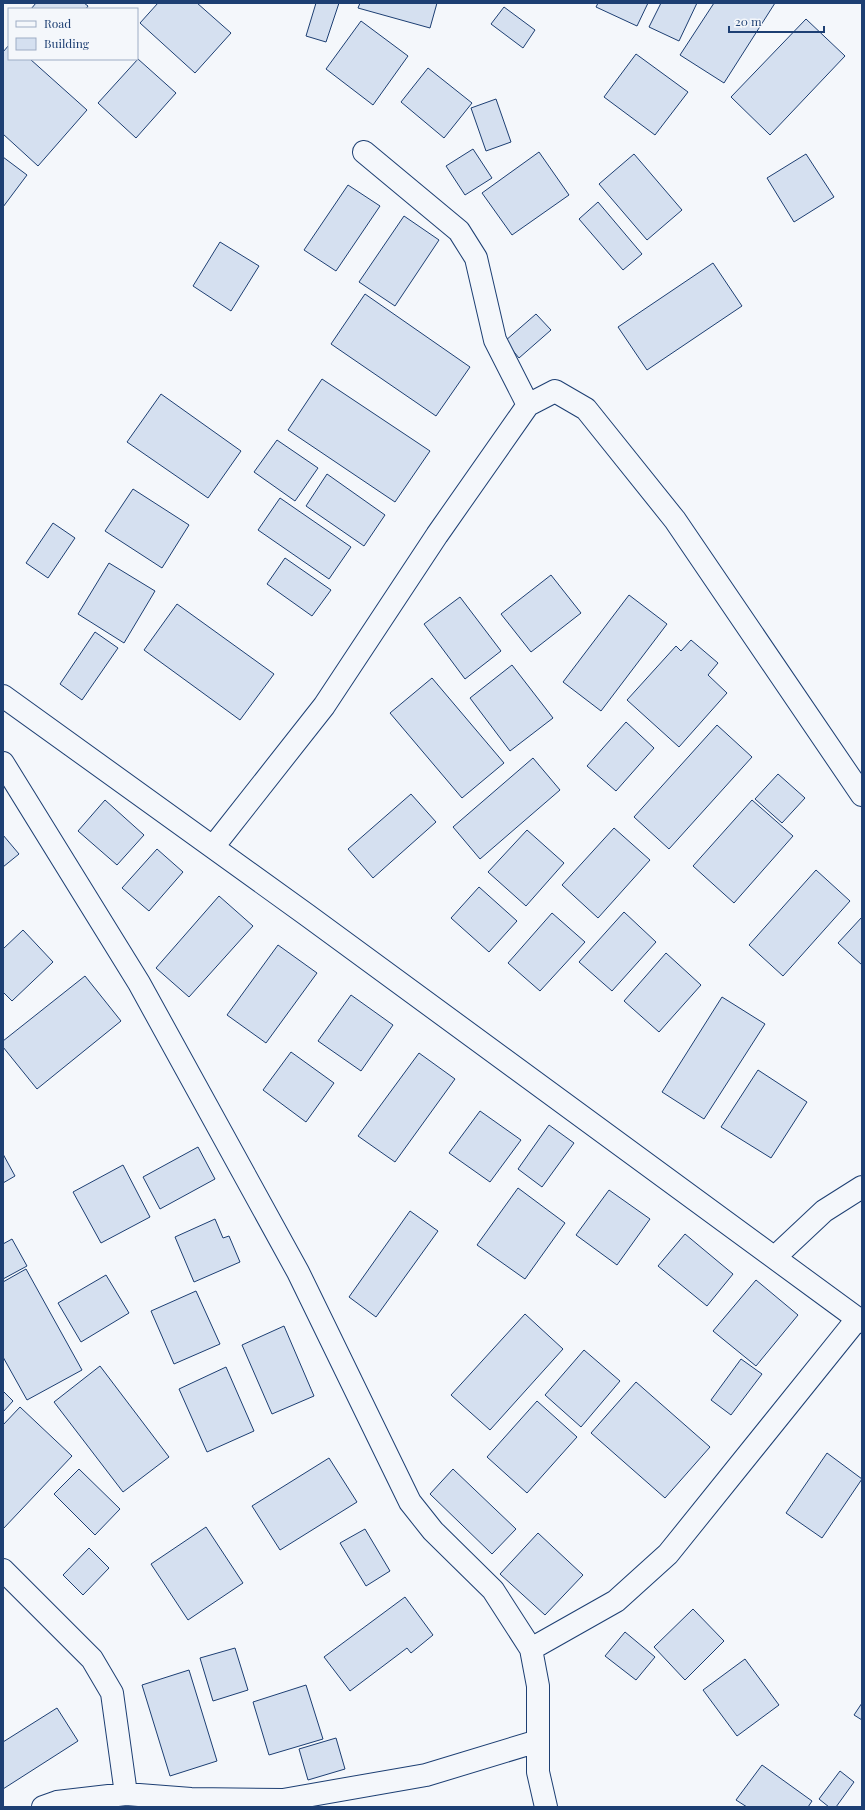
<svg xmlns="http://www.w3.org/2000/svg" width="865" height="1810" font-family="'Playfair Display',serif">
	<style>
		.building { fill: #d5e0f0; stroke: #1d3f73 }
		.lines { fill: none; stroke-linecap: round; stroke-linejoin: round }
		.street-casing { stroke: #1d3f73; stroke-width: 24 }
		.street { stroke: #f4f7fb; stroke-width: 22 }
	</style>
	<rect width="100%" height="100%" fill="#f4f7fb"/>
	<!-- building -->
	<path class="building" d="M36,3h48l4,3 -2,3h-55z
		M158,3h39l34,30 -36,40 -55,-50z
		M316,3h23l-13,39 -20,-6z
		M360,3h77l-7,25 -72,-20z
		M598,3h50l-11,23 -41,-19z
		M661,3h36l-18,38 -30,-14z
		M714,3h61l-51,80 -44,-28z
		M504,7l31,23 -12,18 -32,-24z
		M806,19l39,37 -75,79 -39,-38z
		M361,21l47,35 -35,49 -47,-36z
		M9,45v14h21l57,51 -49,56 -35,-32v-82z
		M636,54l52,38 -33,43 -51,-38z
		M138,59l38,34 -40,45 -38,-35z
		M428,68l44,35 -28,35 -43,-36z
		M496,99l15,43 -25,9 -15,-43z
		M473,149l19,29 -27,17 -19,-29z
		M539,152l30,43 -57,40 -30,-42z
		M634,154l48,56 -35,30 -48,-56z
		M806,154l28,43 -40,25 -27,-44z
		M3,157l24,18 -24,32z
		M348,185l32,21 -44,65 -32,-21z
		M598,202l44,52 -19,16 -44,-51z
		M404,216l35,24 -44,66 -36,-24z
		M220,242l39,24 -28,45 -38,-25z
		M713,263l29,43 -95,64 -29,-43z
		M365,294l105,73 -34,49 -105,-72z
		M536,314l15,16 -32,28 -14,-17z
		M322,379l108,72 -35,51 -107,-72z
		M161,394l80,57 -33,47 -81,-56z
		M277,440l41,28 -23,33 -41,-29z
		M327,474l58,41 -21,31 -58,-40z
		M133,489l56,36 -27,43 -57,-37z
		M280,498l71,49 -22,32 -71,-49z
		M53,523l22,15 -27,40 -22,-15z
		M285,558l46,32 -19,26 -45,-32z
		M109,563l46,28 -31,52 -46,-29z
		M551,575l30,38 -50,39 -30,-38z
		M629,595l38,29 -66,87 -38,-29z
		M460,597l41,54 -36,28 -41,-55z
		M177,604l97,70 -34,46 -96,-70z
		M95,632l23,16 -36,52 -22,-16z
		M691,640l27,23 -10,12 19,18 -48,54 -52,-47 49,-54 5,5z
		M512,665l41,53 -43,33 -40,-53z
		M432,678l72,85 -42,35 -72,-85z
		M626,722l28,26 -38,43 -29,-25z
		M717,725l35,32 -83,92 -35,-32z
		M533,758l27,32 -80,69 -27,-32z
		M778,774l27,24 -23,25 -27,-24z
		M411,794l25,28 -63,56 -25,-29z
		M105,800l39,35 -27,30 -39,-34z
		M752,800l41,36 -59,67 -41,-37z
		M614,828l36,32 -52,58 -36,-33z
		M527,830l37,33 -38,43 -38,-34z
		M3,835l16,19 -16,13z
		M157,849l26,23 -34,39 -27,-23z
		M816,870l34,31 -67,75 -34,-31z
		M479,887l38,34 -28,31 -38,-34z
		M219,896l34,30 -64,71 -33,-29z
		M624,912l32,30 -44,49 -33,-29z
		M552,913l33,29 -45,49 -32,-28z
		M862,917v48l-24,-22z
		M23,930l30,32 -41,39 -9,-9v-43z
		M278,945l39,28 -51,70 -39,-28z
		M666,953l35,32 -42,47 -35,-31z
		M85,976l36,45 -84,68 -34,-42v-6z
		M351,995l42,30 -32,46 -43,-30z
		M722,997l43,27 -61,95 -42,-27z
		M291,1052l43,31 -28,39 -43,-32z
		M419,1053l36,26 -60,83 -37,-26z
		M758,1070l49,32 -36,56 -50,-31z
		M480,1111l41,29 -31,42 -41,-29z
		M549,1125l25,18 -32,44 -24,-18z
		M198,1147l17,32 -55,30 -17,-32z
		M3,1154l12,22 -12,7z
		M123,1165l27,52 -49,26 -28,-51z
		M518,1188l47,35 -40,56 -48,-34z
		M609,1190l41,29 -33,46 -41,-30z
		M410,1211l28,20 -62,86 -27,-20z
		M215,1219l8,19 6,-2 11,26 -46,20 -19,-45z
		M685,1234l48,40 -26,32 -49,-40z
		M12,1239l15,27 -24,13v-35z
		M26,1269l56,101 -55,30 -24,-43v-75z
		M106,1275l23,38 -48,29 -23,-39z
		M756,1280l42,35 -42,51 -43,-35z
		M196,1291l24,53 -46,20 -23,-53z
		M525,1314l38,35 -73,81 -39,-35z
		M284,1326l30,70 -42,18 -30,-69z
		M584,1350l36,31 -39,46 -36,-32z
		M741,1359l21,15 -31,41 -20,-15z
		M100,1366l69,91 -46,35 -69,-90z
		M226,1367l28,64 -47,21 -28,-63z
		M636,1382l74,65 -45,51 -74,-65z
		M3,1391l10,10 -10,11z
		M537,1401l40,36 -50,56 -40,-36z
		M20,1407l52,49 -69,73v-104z
		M827,1453l35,26 -40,59 -36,-25z
		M329,1458l28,44 -77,48 -28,-44z
		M79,1469l41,40 -25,26 -41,-41z
		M453,1469l63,60 -24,25 -62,-60z
		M206,1527l37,56 -55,37 -37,-56z
		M365,1529l25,42 -24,15 -26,-43z
		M538,1533l45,42 -38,40 -45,-41z
		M89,1548l20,20 -26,27 -20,-20z
		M405,1597l28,38 -22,18 -4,-5 -57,43 -26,-34z
		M693,1609l31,32 -39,39 -31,-33z
		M625,1632l30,25 -19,23 -31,-24z
		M235,1648l13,42 -35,11 -13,-43z
		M745,1659l34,46 -42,31 -34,-46z
		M189,1670l28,91 -47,15 -28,-91z
		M306,1685l17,54 -54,16 -16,-53z
		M862,1703v17l-8,-5z
		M57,1708l21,33 -75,48v-47z
		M336,1738l9,31 -37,11 -9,-31z
		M762,1765l50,36 -4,6h-61l-11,-7z
		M840,1771l14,11 -18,25h-7l-10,-8z"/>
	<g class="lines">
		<defs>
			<path id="street" d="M364,152l95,79 17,27 19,82 33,65
				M3,696l304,219 555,407
				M3,763l136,220 159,289 112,230 23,29 60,59 38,59 7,37v86l8,35
				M213,847l111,-141 113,-171 91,-130 27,-14 31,18 89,111 187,275
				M775,1257l49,-46 38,-24
				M3,1570l89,89 20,34 14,101
				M531,1649l85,-48 52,-47 190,-236
				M43,1807l14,-5 69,-8 65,5 92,1 143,-25 112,-34"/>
		</defs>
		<!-- street casing -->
		<use href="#street" class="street-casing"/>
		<!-- street -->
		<use href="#street" class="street"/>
	</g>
	<!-- border -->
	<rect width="865" height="1810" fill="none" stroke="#1d3f73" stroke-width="8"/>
	<!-- legend -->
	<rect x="8" y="8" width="130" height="52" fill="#f4f7fb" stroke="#9eadc5"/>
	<rect x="16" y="21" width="20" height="6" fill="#f4f7fb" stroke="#9eadc5"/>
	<text x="44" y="28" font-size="12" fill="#1d3f73">Road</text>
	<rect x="16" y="38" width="20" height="12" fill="#d5e0f0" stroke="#9eadc5"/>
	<text x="44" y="48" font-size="12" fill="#1d3f73">Building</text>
	<!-- scale -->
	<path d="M729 26v6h95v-6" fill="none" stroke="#1d3f73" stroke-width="2"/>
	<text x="735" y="26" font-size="12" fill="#1d3f73" stroke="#f4f7fb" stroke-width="3" paint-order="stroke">20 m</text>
</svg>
